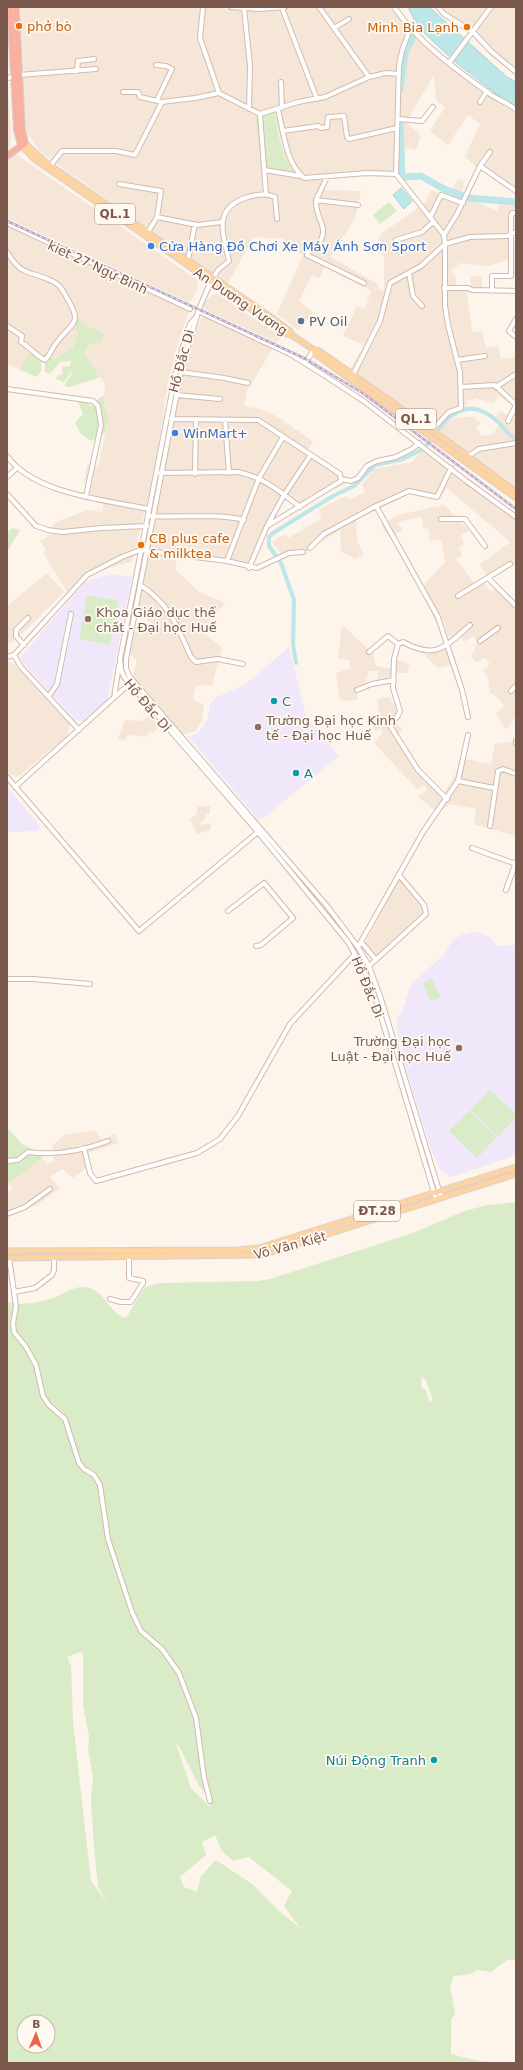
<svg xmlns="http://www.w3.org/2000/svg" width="523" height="2070" font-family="'DejaVu Sans',sans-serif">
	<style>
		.residential { fill: #f5e6d8; fill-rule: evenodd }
		.education { fill: #f1e7fa }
		.green { fill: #daecc7; fill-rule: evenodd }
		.water { fill: #bde6e9; stroke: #a3d7db }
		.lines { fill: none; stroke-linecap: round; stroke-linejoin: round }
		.canal { stroke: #bde6e9; stroke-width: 4 }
		.river { stroke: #bde6e9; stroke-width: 7 }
		.minor-casing { stroke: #d1bbaf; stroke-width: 6 }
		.major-casing { stroke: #dad0cd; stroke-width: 7 }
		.highway-casing { stroke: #dad0cd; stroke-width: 8 }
		.minor { stroke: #fff; stroke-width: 4 }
		.major { stroke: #fdd3a2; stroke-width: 5 }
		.highway { stroke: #f9b0a0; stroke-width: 5.5 }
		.rail-casing { stroke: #b6a7c9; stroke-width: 2.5 }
		.rail { stroke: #fff9f2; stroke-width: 1; stroke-dasharray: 3; stroke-linecap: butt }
		.food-dot { fill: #e8710a; stroke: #fff9f2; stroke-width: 1.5 }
		.shop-dot { fill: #3f7fe0; stroke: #fff9f2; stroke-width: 1.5 }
		.service-dot { fill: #5c6f8a; stroke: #fff9f2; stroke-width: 1.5 }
		.education-dot { fill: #8d6e63; stroke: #fff9f2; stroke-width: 1.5 }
		.culture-dot { fill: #0f9aa8; stroke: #fff9f2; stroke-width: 1.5 }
		.labels { text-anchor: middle; stroke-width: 3.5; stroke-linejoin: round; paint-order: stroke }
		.shield { fill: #fff9f2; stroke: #a2887e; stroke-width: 1 }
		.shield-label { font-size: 12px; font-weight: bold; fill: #7a584c }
		.food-label { font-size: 13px; fill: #c56008; stroke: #fff9f2; text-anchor: start }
		.shop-label { font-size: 13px; fill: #366cbe; stroke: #fff9f2; text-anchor: start }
		.street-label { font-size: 13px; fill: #7a584c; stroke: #fff9f2 }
		.service-label { font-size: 13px; fill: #4e5e75; stroke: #fff9f2; text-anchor: start }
		.education-label { font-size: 13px; fill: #785e54; stroke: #fff9f2; text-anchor: start }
		.culture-label { font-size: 13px; fill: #0d838f; stroke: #fff9f2; text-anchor: start }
	</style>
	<rect width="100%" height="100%" fill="#fdf4eb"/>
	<!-- residential -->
	<path class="residential" d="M21,7h193l27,4 38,-1 8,-3h104l19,26 106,82v76l-40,-24 -11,-11 15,-32 -12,-9 -20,30 -18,-14 15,-24 -9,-7 -2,-25 -28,47 15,14 -5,14 -14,-3 -2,27 -40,-2 -38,6v12l39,1 -6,27 -24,39 47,27v4l6,3v-35l-9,-4 6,-18 38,-27 2,3 10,-20 18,8 9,-19 7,3 -4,13 36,16 3,-7 16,1v29l-8,1v6l8,1v33h-3l-3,-16 -22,7 -28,-3 -9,8 5,5v12h15v-12h11v15l-15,1 5,40 10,-1 4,17 12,-2 3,13 15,-2v51l-17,-12 -5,7 -20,-5 -1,3 -5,-1 -3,8 -12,2 -11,6 -8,12 -85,-57 15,-26 -21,-9 14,-30 8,3 6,-18 -46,-24 -6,11 -7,-3 -13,26 14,11 -14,19 -22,-17 26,-59 -20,-11 1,-5 -31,-2 -26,48 -187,-133 -14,-21zM274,113l11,42 9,17 4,4 -36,-4z
		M442,7h74v68l-25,-19z
		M7,55l4,84 -1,9 -3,3z
		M13,152l183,127 2,9 -8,15 -183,-85v-60z
		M7,225l29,15 154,69 -11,31 -11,42 -13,89 -23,90 -45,14 -20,17 -24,-40 3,-2 -6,-9 14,-9 -2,-8 35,-14 15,2 3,-13 -16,-6 3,-11 -8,-1 3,-16 11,2 11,-49 -5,-12 1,-22 -21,-31 7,-10 -13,-11 -5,15 -17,12 -28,-5 -8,16 -13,-6z
		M218,294l63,43 -4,6 -73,-34v-6l8,-8z
		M203,314l70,34 -26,43 -3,15 16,3 16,7 21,14 16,12 -8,12 47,27 -32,14 -20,13 -17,-12 -33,68 -4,3 -23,-6 -46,-4 -2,12 24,23 26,11 -19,22 -2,8 18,15 -10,37 -16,1 -3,13 11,6 -2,16 -6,10 -18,5 -46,-57 5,-18 -8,-7 3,-21 17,-6v-5l-13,-15 52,-258z
		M499,411l17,8v69l-77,-53 4,-11 16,-7h15l7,6 -5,5 5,8 12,-2 8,-13 -5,-4z
		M423,449l93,69v46l-27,14 -10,-13 31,-23 -63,-54 -8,11 -28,-6 -55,27 1,21 7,13 -9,5 -14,-8 -1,-21 -36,23 -22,2 -10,-13 13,-8 3,4 33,-19 -2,-10 27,-13 4,3 15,-7 -3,-7 12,-16 38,-7z
		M444,505l25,25 -8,5 3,9 -5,3 3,9 -6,3 21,28 7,-4 6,8 5,-2 21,21v105l-10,15 -10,-16 8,-8 -8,-10 -6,-3 -2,-15 -5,-8 7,-6 -5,-7 -9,6 -5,-6 6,-15 -3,-6 -10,6 -3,-5 -15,13 5,15 -13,3 -14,-13 16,-5 10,-10 -7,-21 -8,2 -15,-32 25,-27 -4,-23 -12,2v-12l-6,-1 -1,-11 -25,5 6,8 -14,7 -8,-12 20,-11z
		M47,573l17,19 -40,40 -17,13v-39z
		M342,625l31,28 3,13 14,2 3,-8 11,1 6,5 -4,7h-11v6l-18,1 1,-9h-9l-4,14 -7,3 -1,12 -17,1 -4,-28 15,-5 -2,-8 -11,-1z
		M7,662l6,1 57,62 -3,11 -49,41 -11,-4z
		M389,697l10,17 -3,9 6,6 -6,7 14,25 34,33 20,-35 27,5 4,-20 16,-2 5,-8v102l-42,-12 2,-15 -25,-5 -14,8 -19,-15 10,-8 -4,-4 -7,4 -43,-46 10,-12 -4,-3 -4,3 -5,-6 8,-11 -2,-15z
		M150,715l10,12 -7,6 -4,-1 -3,5 -18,-2 -3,5 -7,-1 7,-19 16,1z
		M210,806v8h-4l-1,6 -5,3 2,2 8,-2 1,7 -14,4 -7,-15 7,-5v-7z
		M398,878l28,34 -52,47 -11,-11z
		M95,1130l7,10 13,-6 4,9 -35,11 2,14 -13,10 -11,-9 -12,8 10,11 -23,17 -30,11v-24l6,-2 -4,-7 33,-25 6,6 6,-4 -1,-15 11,-10z"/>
	<!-- education -->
	<path class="education" d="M109,574l23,3 -25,124 -23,20 -9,-1 -52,-57 -2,-7 65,-75z
		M289,647l18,72 32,37 -77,63 -5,-1 -69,-82 9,-2 11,-16 2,-14 5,-6 31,-14z
		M7,787l33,39 -2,5 -31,1z
		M471,932l10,1 10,5 6,8 19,-1v208l-10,6 -55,18 -10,-6 -10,-21 -27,-88 3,-1 -9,-26 -2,-18 5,-3 11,-31 32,-28 8,-14 9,-6z"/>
	<!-- green -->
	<path class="green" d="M274,113c5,20 8,50 25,63l-37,-4 -7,-57z
		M389,202l8,9 -17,13 -7,-9z
		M77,319l27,16 -4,9 -9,-1 -7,10 16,24 -30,10 -6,-1 9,-14 -3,1 -6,9 -8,-3 1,-3 6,-2 -1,-7 8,-1 1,-5 -11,1 -10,12 -5,-2v-15l11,2 17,-12 5,-15 -4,-7z
		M28,354l13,2v15l-4,6 -17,-7z
		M105,396l-1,10 5,11 -4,16 -14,8c-8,-4 -13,-10 -16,-19l8,-8 -5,-12 6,-2 7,6 8,-8z
		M12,528l8,2 -13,22v-19z
		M87,595l32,6 -9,44 -31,-6z
		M432,979l9,18 -10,5 -8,-19z
		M490,1090l14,13 -20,20 -14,-13z
		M504,1103l12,11v4l-18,19 -14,-13z
		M469,1111l28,26 -20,21 -28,-27z
		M7,1128l16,17 11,5 8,8 -33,25 -2,-1z
		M516,1202v758h-9l-16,12 -14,-2 -6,4 -17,2 -4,10 5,28 -4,6v34l23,6 25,3h-492v-761c15,4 35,0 49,-5 9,-4 18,-11 29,-10 20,2 25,28 41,31l19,-31 16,-4 96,-2 13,-2 143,-46 51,-22 24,-6zM422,1377l4,3 7,20 -3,2 -4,-11 -5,-5zM80,1652l3,1v53l6,30 -1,14 5,27 -2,22 3,49 4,39 11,18 -18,-24 -18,-159 -2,-56 -4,-9zM175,1741l6,9 18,36 10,11 1,10 -19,-19zM215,1835l7,16 11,10 16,-4 43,34 -8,15 17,23 -22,-18 -27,-27 -36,-24 -15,16 -4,16 -13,-5 -4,-10 26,-22 -4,-13zM24,2022h24v24h-24z"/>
	<!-- water -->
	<path class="water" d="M408,7h21l78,70 9,5v27l-62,-48 -36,-34z
		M401,188l11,13 -8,8 -11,-14z"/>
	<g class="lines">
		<!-- canal -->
		<path class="canal" d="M439,429c17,-23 37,-28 59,-7 6,5 10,14 18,17
			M296,663l-3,-19 1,-44 -13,-37 -12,-17v-9l4,-4 60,-37 21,-10 21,-21 28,-6 20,-10 8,-9"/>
		<!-- river -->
		<path class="river" d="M400,89l5,-36 16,-33
			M400,122l2,53 3,2 16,-1 23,13 25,9 47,4"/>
		<defs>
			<path id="minor" d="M203,7l-3,31 19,55
				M231,7l28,2 26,-2
				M319,7l50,70
				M394,7c25,36 60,61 96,87 8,6 19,9 26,16
				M438,7l6,7 29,18 19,20 24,20
				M244,8l6,58 -1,43
				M282,8l35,91
				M334,28l15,-9
				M410,29l-8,22 -3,14 -3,109 48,61
				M449,63l42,-56
				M156,65l10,1 6,3 -15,31
				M77,71l1,-10 16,-2
				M19,75l77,-6
				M7,78l7,-1
				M281,82l1,26
				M162,102l33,-4 24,-5 41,21 38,-12 27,-5 44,-20 17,-4 13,1
				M480,102l7,-11
				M278,109c5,21 8,55 26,69l63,-5 29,1
				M260,114l6,80
				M398,119l24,2 11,-14
				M283,131l35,-5 3,2 6,-1 1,-10 16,-1 3,21 2,2 48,-11
				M51,165l11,-14h54l19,4 27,-53 -22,-5 -2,-5h-15
				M480,166l36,25
				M265,170l35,6
				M327,177l-11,23 42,5
				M119,184l42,7 -4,26 -9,15
				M316,200c-1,21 15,26 2,45l-8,2 -3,8 57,28
				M157,217l40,8 25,-3
				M430,218l11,-23 22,8
				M277,219l-2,-22c-9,-4 -17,-3 -27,0 -36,11 -25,36 -19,64l-11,9 -7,11 -12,28 -17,57 -56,293v9l3,8 198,230 31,41 11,19 12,33 60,198
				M7,223l183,86
				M396,240l26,-8 11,-10
				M7,252c15,25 22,18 45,29 7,3 10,8 14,15 17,29 8,24 -9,46 -5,6 -7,13 -12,18 -10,-5 -14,-12 -24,-18l1,-6 -15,-10
				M188,260l7,-36
				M409,273l4,23 9,10
				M444,288h24l4,2 44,1
				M492,291v-15h19v-60l1,-3h4
				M198,311l92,43 37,23 38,25 100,78 51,37
				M196,317l-6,7 -13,42 -57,293 1,11 3,7 134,155 90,110 16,28 12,30 60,199
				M516,319l-7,12 7,6
				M457,360l28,-4
				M305,363l9,-13
				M181,372l43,6 24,5
				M351,379l29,-58 10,-38 31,-17 24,-22 -1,-9 13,-21 23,-48 10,-14
				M461,387l34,-2 21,20
				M496,387l20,-13
				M7,389l86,12 5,5 3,19 -15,71
				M176,395l44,4
				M171,419l87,1 82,54 1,7 -74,45
				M225,420l4,53
				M508,421l8,-16
				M432,430l17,-18 12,-4 -1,-36 -12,-47 -3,-19v-62l25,-7 37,-1 9,-4
				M7,456c27,38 98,44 142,53
				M467,457l12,-8 37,-6
				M160,473l78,-1c27,6 41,19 62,35
				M195,474l1,-55
				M7,477l10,-9
				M341,479l10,2 7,-3 9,-12 10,-5 19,-4 16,-8 7,-6
				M7,494l29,32 12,4 14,2 39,-4 46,-2
				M376,506l33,-15 28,6 14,-29
				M151,516c31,2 63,-3 93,4
				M441,519h24l20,27
				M310,548l14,-14 52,-28 62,111 24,73 6,27
				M227,561l32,-83 24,-41
				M249,568l18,-42 17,-31 26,-39
				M489,579l27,27
				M140,585c30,19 37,41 51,72l5,5 22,-3 25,5
				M458,596l52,-32
				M480,641l18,-13
				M24,645l-8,-9v-6l12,-12
				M369,652l19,-16 10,8
				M14,655l7,12 58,63
				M7,657l7,-2 73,-80 35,-18 18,-7 87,11 30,7 32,-15 14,-1
				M357,690l15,-6 22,-4
				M511,691l5,-5
				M49,696l8,-12 14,-70
				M114,698l5,-33
				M516,742v1
				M7,777l132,154 119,-99
				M458,781l36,7
				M15,787l114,-103
				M447,799l-29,-29 -29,-46 8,-7 3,-6 -7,-23 1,-29 4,-15 5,-2c33,18 42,5 67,-17
				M490,826l8,-55 5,-2 13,5
				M472,848l44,16
				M506,890l10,-28
				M228,911l36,-28 29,35 -32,27 -5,1
				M362,943l14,17
				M358,947l65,-115 35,-51 10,-46
				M369,966l57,-52 -2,-9 -25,-30
				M7,979h26l57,5
				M84,1148l6,25 6,8 101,-28 23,-14 18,-23 52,-92 65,-70
				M7,1161l11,-1 10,-8c28,4 54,-1 80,-11
				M7,1214l18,-7 25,-18
				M9,1258l5,34
				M54,1258v12l-2,5 -17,13 -21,4 2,15 -3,16 1,9 12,15 10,18 7,31 6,9 16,14 14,44 5,6 10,6 6,10 8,54 24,73 9,19 21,18 17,24 17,45 8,59 6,24
				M110,1299l11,3h10l12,-19v-2l-14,-3v-21"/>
			<path id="major" d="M25,143l20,19 230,158 15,11 2,4
				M21,145l12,13 254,176 5,1 22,15h4l128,90 70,52
				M314,350l1,4 201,144
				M7,1251l231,-1 21,-2 257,-81
				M7,1258l255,-3 254,-81"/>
			<path id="highway" d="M10,7l7,124 4,14
				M7,156l18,-13 -3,-14 -6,-122"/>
		</defs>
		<!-- minor casing -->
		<use href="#minor" class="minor-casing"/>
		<!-- major casing -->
		<use href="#major" class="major-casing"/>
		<!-- highway casing -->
		<use href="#highway" class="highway-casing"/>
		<!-- minor -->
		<use href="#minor" class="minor"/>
		<!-- major -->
		<use href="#major" class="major"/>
		<!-- highway -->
		<use href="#highway" class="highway"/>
		<defs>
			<path id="rail" d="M7,221l299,138 58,35 152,115"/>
		</defs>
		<!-- rail casing -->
		<use href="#rail" class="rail-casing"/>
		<!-- rail -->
		<use href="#rail" class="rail"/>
	</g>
	<!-- markers -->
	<g class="food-dot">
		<circle cx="19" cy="26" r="4"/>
		<circle cx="467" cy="27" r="4"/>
		<circle cx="141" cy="545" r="4"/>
	</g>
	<g class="shop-dot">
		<circle cx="151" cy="246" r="4"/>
		<circle cx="175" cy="433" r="4"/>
	</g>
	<circle class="service-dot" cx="301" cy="321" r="4"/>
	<g class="education-dot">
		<circle cx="88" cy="619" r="4"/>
		<circle cx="258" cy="727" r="4"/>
		<circle cx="459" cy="1048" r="4"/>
	</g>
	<g class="culture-dot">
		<circle cx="274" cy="701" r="4"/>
		<circle cx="296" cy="773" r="4"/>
		<circle cx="434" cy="1760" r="4"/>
	</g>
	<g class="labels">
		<!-- shield labels -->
		<g class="shield">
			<rect x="95" y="204" width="40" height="20" rx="3"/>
			<rect x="396" y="409" width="40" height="20" rx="3"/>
			<rect x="354" y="1201" width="46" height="20" rx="3"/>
		</g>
		<g class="shield-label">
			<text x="115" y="218">QL.1</text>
			<text x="416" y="423">QL.1</text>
			<text x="377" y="1215">ĐT.28</text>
		</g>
		<!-- food labels -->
		<g class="food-label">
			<text x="27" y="31">phở bò</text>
			<text x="459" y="32" text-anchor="end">Minh Bia Lạnh</text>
			<text x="149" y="543">CB plus cafe<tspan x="149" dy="15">&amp; milktea</tspan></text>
		</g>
		<!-- shop labels -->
		<g class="shop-label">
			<text x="159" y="251">Cửa Hàng Đồ Chơi Xe Máy Ánh Sơn Sport</text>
			<text x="183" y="438">WinMart+</text>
		</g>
		<!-- street labels -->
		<g class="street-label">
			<text transform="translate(98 267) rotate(25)" y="5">kiet 27 Ngự Bình</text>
			<text transform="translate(241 301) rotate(34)" y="5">An Dương Vương</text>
			<text transform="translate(181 361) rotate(-75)" y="5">Hồ Đắc Di</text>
			<text transform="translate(148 705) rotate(50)" y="5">Hồ Đắc Di</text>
			<text transform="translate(368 987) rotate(68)" y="5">Hồ Đắc Di</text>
			<text transform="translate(290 1245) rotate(-15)" y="5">Võ Văn Kiệt</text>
		</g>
		<!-- service labels -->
		<g class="service-label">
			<text x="309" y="326">PV Oil</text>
		</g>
		<!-- education labels -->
		<g class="education-label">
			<text x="96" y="617">Khoa Giáo dục thể<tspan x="96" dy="15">chất - Đại học Huế</tspan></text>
			<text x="266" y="725">Trường Đại học Kinh<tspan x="266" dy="15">tế - Đại học Huế</tspan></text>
			<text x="451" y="1046" text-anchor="end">Trường Đại học<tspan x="451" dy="15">Luật - Đại học Huế</tspan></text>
		</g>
		<!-- culture labels -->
		<g class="culture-label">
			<text x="282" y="706">C</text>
			<text x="304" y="778">A</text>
			<text x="426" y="1765" text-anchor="end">Núi Động Tranh</text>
		</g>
	</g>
	<!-- border -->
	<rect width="523" height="2070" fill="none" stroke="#7a584c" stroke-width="16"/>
	<!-- north arrow -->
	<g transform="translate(36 2034) rotate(2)"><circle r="19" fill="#fff9f2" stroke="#cab9b0"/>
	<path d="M0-3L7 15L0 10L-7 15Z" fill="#ea634d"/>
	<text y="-6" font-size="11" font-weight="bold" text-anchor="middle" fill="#7a584c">B</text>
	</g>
</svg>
